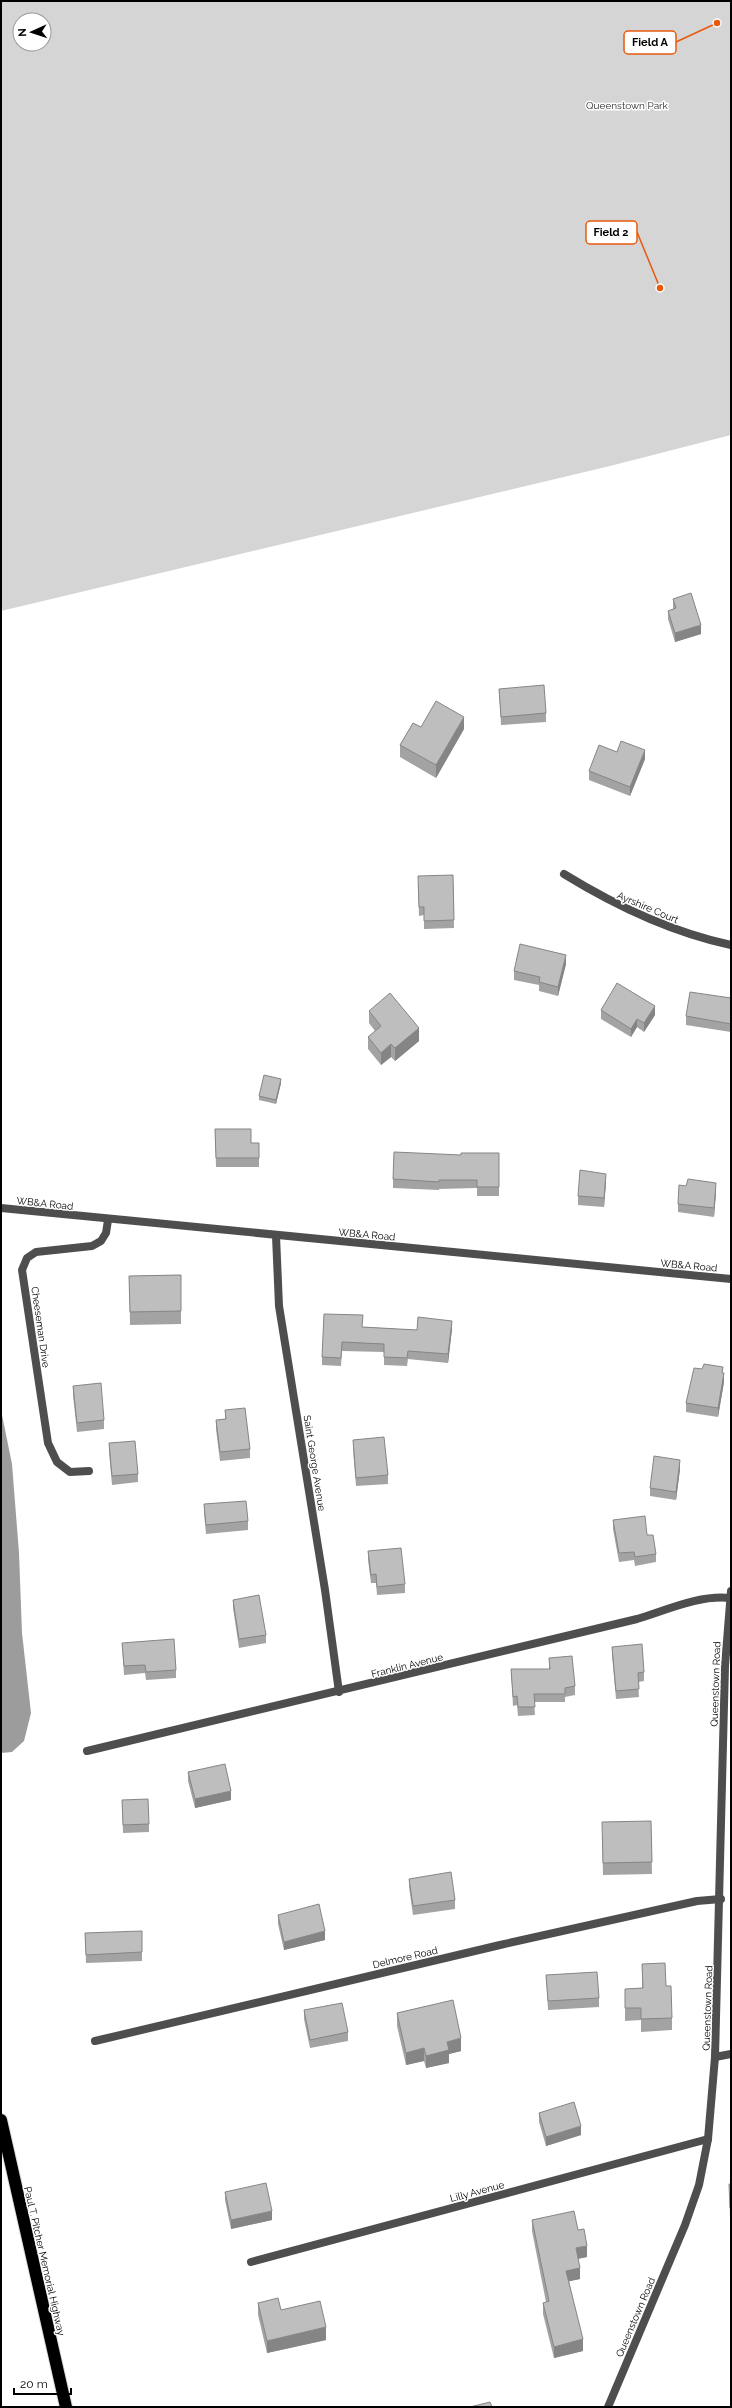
<svg xmlns="http://www.w3.org/2000/svg" width="732" height="2408" font-family="Raleway,sans-serif">
	<style>
		.green { fill: #d5d5d5; fill-rule: evenodd }
		.water { fill: #9c9c9c }
		.lines { fill: none; stroke-linecap: round; stroke-linejoin: round }
		.motorway-casing { stroke: #dbdbdb; stroke-width: 14 }
		.minor { stroke: #4e4e4e; stroke-width: 8 }
		.tertiary { stroke: #4e4e4e; stroke-width: 8 }
		.motorway { stroke: #000; stroke-width: 12 }
		.wall { fill: #a3a3a3 }
		.shaded-wall { fill: #858585 }
		.building { fill: #bebebe; stroke: #858585 }
		.labels { text-anchor: middle; stroke-width: 3; stroke-linejoin: round; paint-order: stroke }
		.park-label { font-size: 10px; fill: #2c2c2c; stroke: #fff }
		.street-label { font-size: 10px; fill: #000; stroke: #fff }
		.leader { fill: none; stroke: #e8590c; stroke-width: 1.5 }
		.callout-dot { fill: #e8590c; stroke: #fff; stroke-width: 1.5 }
		.callout { fill: #fff; stroke: #e8590c; stroke-width: 1.5 }
		.callout-label { font-size: 11px; text-anchor: middle; font-weight: bold; fill: #000 }
	</style>
	<rect width="100%" height="100%" fill="#fff"/>
	<!-- green -->
	<path class="green" d="M1,1h730v434l-121,31 -609,145zM20,20h24v24h-24z"/>
	<!-- water -->
	<path class="water" d="M1,1410l11,54 7,89 3,80 9,80 -7,28 -12,11 -11,1z"/>
	<g class="lines">
		<defs>
			<path id="motorway" d="M1,2120l65,287"/>
		</defs>
		<!-- motorway casing -->
		<use href="#motorway" class="motorway-casing"/>
		<!-- minor -->
		<path class="minor" d="M564,874c52,32 106,58 167,71
			M276,1236l3,70 46,284 14,102
			M89,1471l-19,1 -13,-10 -9,-19 -26,-173 5,-12 9,-6 56,-6 9,-5 5,-8 2,-13
			M87,1751l550,-132c30,-9 61,-24 93,-21
			M95,2041l405,-96 197,-44 24,-2
			M715,2057l16,-3
			M251,2262l457,-123"/>
		<!-- tertiary -->
		<path class="tertiary" d="M1,1208l730,71
			M608,2407l77,-182 14,-40 9,-46 7,-82 10,-391 6,-75"/>
		<!-- motorway -->
		<use href="#motorway" class="motorway"/>
	</g>
	<!-- wall -->
	<path class="wall" d="M673,599l28,35 -26,8 -7,-23v-8l5,-2z
		M499,689l47,24v9l-45,3z
		M421,727l43,2 -28,49 -36,-21v-12z
		M617,752l28,7 -15,37 -41,-16v-9z
		M453,875l1,53 -30,1v-14l-5,1 -1,-31z
		M566,964l-8,32 -19,-5v-6l-25,-5v-9z
		M731,998v34l-45,-7v-9z
		M601,1010l54,5 -11,17 -7,-5 -6,10 -30,-18z
		M369,1011l50,30 -24,20 -4,-4 -10,8 -13,-16v-12l7,-6 -6,-8z
		M281,1083l-5,21 -17,-4v-4z
		M215,1129l36,14h8v24h-43z
		M499,1153v43h-22v-8l-38,1v1l-46,-2v-9l68,-24z
		M606,1182l-2,25 -26,-2v-9z
		M716,1192l-2,25 -36,-5v-8z
		M181,1275v49l-51,1 -1,-49z
		M363,1327l54,3 35,-1 -4,34 -40,-4 -1,7 -23,-1v-13l-42,-1 -1,15 -19,-1v-8z
		M702,1369l21,4 1,9 -6,35 -32,-5v-9z
		M73,1386l31,34v9l-27,3 -4,-37z
		M225,1410l25,39v9l-30,3 -4,-32v-9l9,-1z
		M353,1440l35,35v9l-32,2 -3,-37z
		M109,1443l29,31v8l-26,3 -3,-33z
		M680,1469l-4,31 -26,-4v-8z
		M204,1504l44,17v9l-42,4 -2,-21z
		M613,1520l34,15 9,19v8l-21,4 -1,-6 -15,2 -6,-33z
		M368,1551l37,33v9l-28,2 -1,-12h-5l-3,-23z
		M233,1600l33,35v8l-27,5 -6,-40z
		M122,1643l54,27v8l-30,2 -1,-7 -21,2z
		M612,1647l32,25v9l-6,1 1,15 -23,2 -4,-44z
		M549,1658l26,28v9l-10,2v5h-31l1,13 -17,1 -1,-11 -4,1 -2,-37h38z
		M188,1772l43,28 -36,8 -7,-27z
		M122,1800l27,24v8l-26,1z
		M651,1821l1,53 -49,1 -1,-40z
		M409,1879l46,21v9l-42,6 -4,-28z
		M278,1915l47,25 -41,10 -6,-26z
		M85,1933l57,19v9l-56,2z
		M642,1964l24,22 6,32v12l-31,2v-12l-16,1v-32l17,-1z
		M546,1975l53,23v9l-51,3z
		M304,2010l44,22v9l-38,7 -6,-29z
		M397,2013l64,38 -12,3v9l-23,5 -2,-7 -18,4 -9,-39z
		M539,2113l42,22 -35,11 -7,-24z
		M729,2184h2v33h-1z
		M225,2192l47,28 -41,9 -6,-29z
		M532,2220l46,10 9,27 -9,2 2,20 -11,2 14,70 -29,7 -11,-44v-11l3,-1 -14,-71z
		M258,2303l23,7 45,30 -59,13 -9,-38z"/>
	<!-- shaded-wall -->
	<path class="shaded-wall" d="M701,625v9l-26,8v-9z
		M464,717v12l-28,49v-13z
		M645,750v9l-15,37v-9z
		M566,955v9l-8,32v-9z
		M655,1006v9l-11,17v-9z
		M637,1019v8l-6,10v-8z
		M419,1028v13l-24,20v-13z
		M391,1044v13l-10,8v-12z
		M281,1079v4l-5,21v-4z
		M606,1174v8l-2,25v-9z
		M716,1183v9l-2,25v-9z
		M452,1321v8l-4,34v-9z
		M724,1373v9l-6,35v-9z
		M680,1460v9l-4,31v-8z
		M231,1791v9l-36,8v-9z
		M325,1931v9l-41,10v-8z
		M461,2038v13l-12,3v9l-23,5v-12l21,-14z
		M424,2048v13l-18,4v-12z
		M581,2126v9l-35,11v-9z
		M272,2211v9l-41,9v-9z
		M587,2246v11l-11,2v-11z
		M580,2268v11l-14,3v-11z
		M326,2327v13l-59,13v-12z
		M583,2339v12l-29,7v-11z"/>
	<!-- building -->
	<path class="building" d="M691,593l10,32 -26,8 -7,-22 8,-3 -3,-9z
		M544,685l2,28 -45,4 -2,-28z
		M436,701l28,16 -28,48 -36,-20 13,-22 8,4z
		M621,741l24,9 -15,37 -41,-16 10,-26 18,7z
		M453,875l1,45 -30,1v-14h-5l-1,-31z
		M520,944l46,11 -8,32 -19,-5 1,-5 -26,-6z
		M617,983l38,23 -11,17 -7,-4 -6,10 -30,-19z
		M690,992l41,6v26l-45,-8z
		M390,993l29,35 -24,20 -4,-4 -10,9 -13,-16 13,-11 -12,-15z
		M264,1075l17,4 -5,21 -17,-4z
		M215,1129h36v14h8v15h-43z
		M394,1152l67,3v-2h38v34h-22v-7h-38v2l-46,-3z
		M580,1170l26,4 -2,24 -26,-2z
		M688,1179l28,4 -2,25 -36,-4 1,-19 7,1z
		M181,1275v36l-51,1 -1,-36z
		M324,1314l39,1 -1,12 55,3 1,-13 34,4 -4,33 -40,-3 -1,7 -23,-1v-13l-42,-2 -1,16 -19,-1z
		M704,1364l19,3 -1,6h2l-6,35 -32,-5 8,-35 8,1z
		M101,1383l3,37 -27,3 -4,-37z
		M245,1408l5,41 -30,3 -4,-32 10,-1 -1,-9z
		M384,1437l4,38 -32,3 -3,-38z
		M135,1441l3,33 -26,2 -3,-33z
		M654,1456l26,4 -4,32 -26,-4z
		M246,1501l2,20 -42,4 -2,-21z
		M645,1516l2,19h6l3,19 -21,3 -1,-5 -15,1 -6,-33z
		M401,1548l4,36 -28,3 -1,-13 -5,1 -3,-24z
		M259,1595l7,40 -27,4 -6,-39z
		M174,1639l2,31 -30,2 -1,-7 -21,1 -2,-23z
		M642,1644l2,28 -6,1 1,16 -23,2 -4,-44z
		M572,1656l3,30 -10,2v6h-31l1,13h-17l-1,-11 -4,1 -2,-28h39l-1,-11z
		M225,1764l6,27 -36,8 -7,-27z
		M148,1799l1,25 -26,1 -1,-25z
		M651,1821l1,41 -49,1 -1,-41z
		M451,1872l4,28 -42,6 -4,-27z
		M319,1904l6,27 -41,11 -6,-27z
		M142,1931v21l-56,3 -1,-22z
		M665,1963l1,23h5l1,32 -31,1v-11h-16v-19l18,-1 -1,-24z
		M597,1972l2,26 -51,3 -2,-26z
		M453,2000l8,38 -14,4 2,8 -23,6 -2,-8 -18,5 -9,-40z
		M342,2003l6,29 -38,8 -6,-30z
		M574,2102l7,24 -35,11 -7,-24z
		M266,2183l6,28 -41,9 -6,-28z
		M729,2184h2v24h-1z
		M574,2211l4,19 6,-1 3,17 -11,2 4,20 -14,3 17,68 -29,8 -11,-44 6,-2 -17,-81z
		M278,2298l3,12 39,-9 6,26 -59,14 -9,-38z
		M490,2402l2,5h-22z"/>
	<g class="labels">
		<!-- park labels -->
		<g class="park-label">
			<text x="627" y="109">Queenstown Park</text>
		</g>
		<!-- street labels -->
		<g class="street-label">
			<text transform="translate(648 907) rotate(23)" y="4">Ayrshire Court</text>
			<text transform="translate(45 1203) rotate(6)" y="4">WB&amp;A Road</text>
			<text transform="translate(367 1234) rotate(5)" y="4">WB&amp;A Road</text>
			<text transform="translate(689 1265) rotate(5)" y="4">WB&amp;A Road</text>
			<text transform="translate(41 1327) rotate(82)" y="4">Cheeseman Drive</text>
			<text transform="translate(315 1463) rotate(81)" y="4">Saint George Avenue</text>
			<text transform="translate(407 1665) rotate(-14)" y="4">Franklin Avenue</text>
			<text transform="translate(715 1684) rotate(-88)" y="4">Queenstown Road</text>
			<text transform="translate(405 1957) rotate(-13)" y="4">Delmore Road</text>
			<text transform="translate(707 2008) rotate(-88)" y="4">Queenstown Road</text>
			<text transform="translate(477 2191) rotate(-15)" y="4">Lilly Avenue</text>
			<text transform="translate(45 2261) rotate(77)" y="4">Paul T. Pitcher Memorial Highway</text>
			<text transform="translate(635 2317) rotate(-67)" y="4">Queenstown Road</text>
		</g>
	</g>
	<!-- callouts -->
	<path class="leader" d="M717 23L676 42M660 288L637 232"/>
	<g class="callout-dot">
		<circle cx="717" cy="23" r="4"/>
		<circle cx="660" cy="288" r="4"/>
	</g>
	<g class="callout">
		<rect x="624" y="31" width="52" height="23" rx="4"/>
		<rect x="586" y="221" width="51" height="23" rx="4"/>
	</g>
	<g class="callout-label">
		<text x="650" y="46">Field A</text>
		<text x="611" y="236">Field 2</text>
	</g>
	<!-- border -->
	<rect width="732" height="2408" fill="none" stroke="#000000" stroke-width="4"/>
	<!-- north arrow -->
	<g transform="translate(32 32) rotate(267)"><circle r="19" fill="#ffffff" stroke="#999999"/>
	<path d="M0-3L7 15L0 10L-7 15Z" fill="#000000"/>
	<text y="-6" font-size="11" font-weight="bold" text-anchor="middle" fill="#000000">N</text>
	</g>
	<!-- scale -->
	<path d="M14 2388v6h57v-6" fill="none" stroke="#000000" stroke-width="2"/>
	<text x="20" y="2388" font-size="12" fill="#000000" stroke="#ffffff" stroke-width="3" paint-order="stroke">20 m</text>
</svg>
